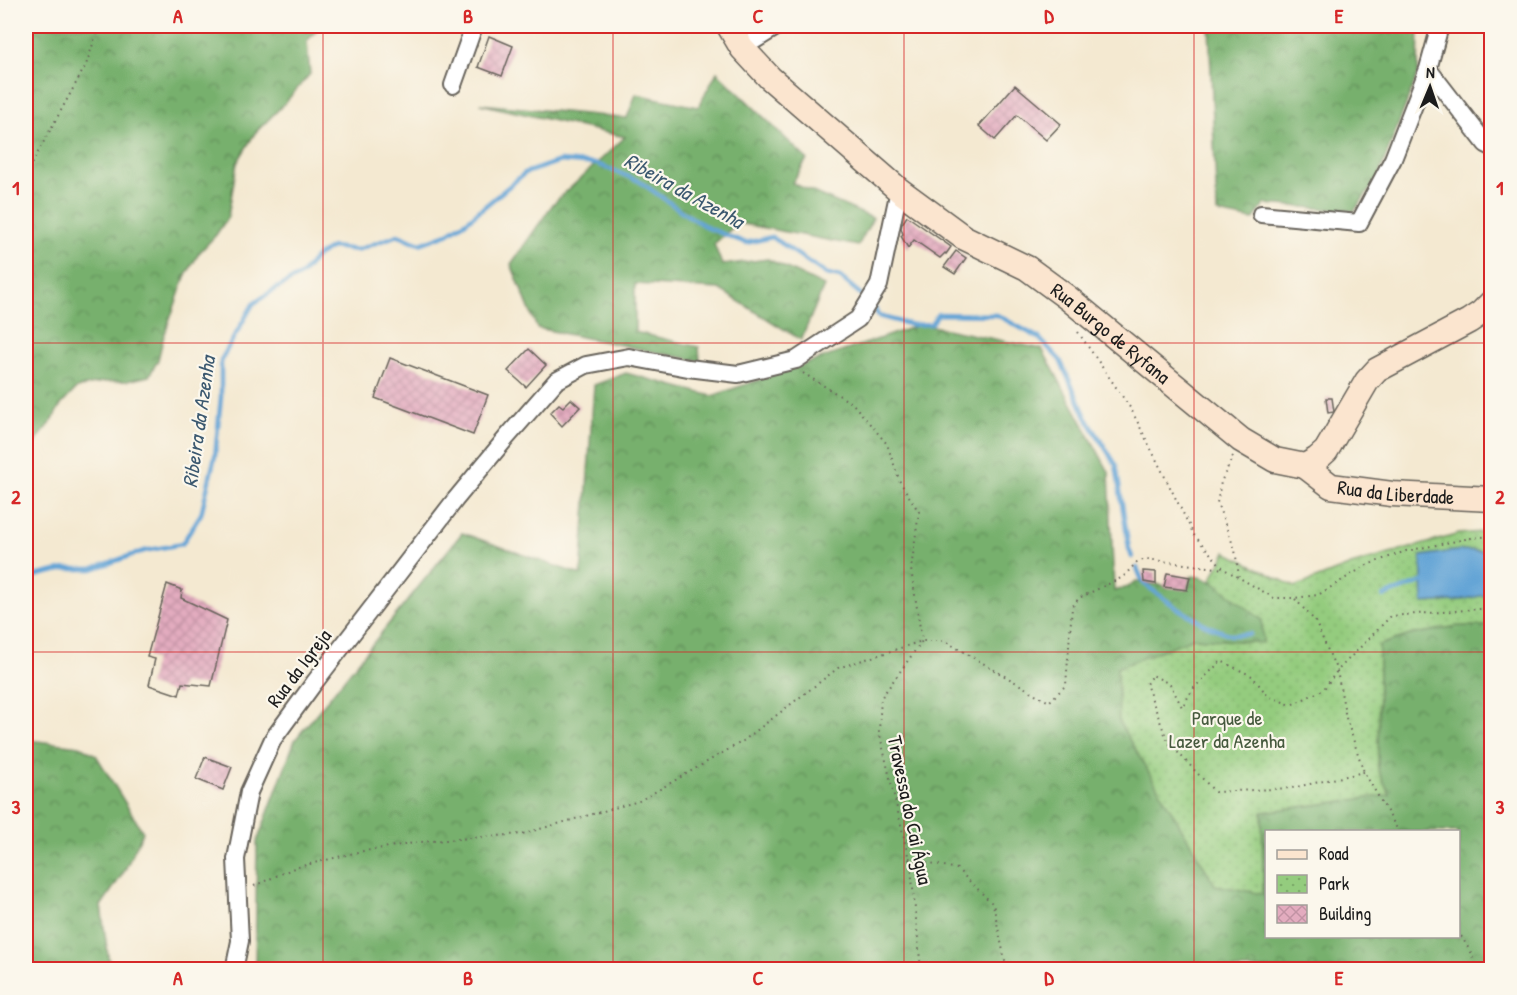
<svg xmlns="http://www.w3.org/2000/svg" width="1517" height="995" font-family="'Patrick Hand',sans-serif">
	<style>
		.forest { fill: url(#forest-crowns); stroke: #4a6644; stroke-width: 1.5; fill-rule: evenodd }
		.park { fill: url(#park-dots); stroke: #58744d; stroke-width: 1.5 }
		.water { fill: #63a4d6; stroke: #406079; stroke-width: 1.5 }
		.lines { fill: none; stroke-linecap: round; stroke-linejoin: round }
		.stream { stroke: #63a4d6; stroke-width: 4.5 }
		.building { fill: url(#building-cross-hatch) }
		.street-casing { stroke: #68645b; stroke-width: 20 }
		.secondary-casing { stroke: #68645b; stroke-width: 27 }
		.path { stroke: #68645b; stroke-width: 2; stroke-dasharray: 1.5 4.5; stroke-linecap: butt }
		.street { stroke: #fff; stroke-width: 16 }
		.secondary { stroke: #fbe5cf; stroke-width: 24 }
		.grid { fill: none; stroke: #d62828; stroke-width: 1.5; stroke-opacity: 0.55 }
		.labels { text-anchor: middle; stroke-width: 4.5; stroke-linejoin: round; paint-order: stroke }
		.street-label { font-size: 20px; fill: #1c1c1c; stroke: #fbf7ec }
		.park-label { font-size: 20px; fill: #465a3e; stroke: #fbf7ec }
		.water-label { font-size: 21px; font-style: italic; fill: #3c5970; stroke: #fbf7ec }
		.neatline { fill: none; stroke: #d62828; stroke-width: 2 }
		.grid-label { font-size: 20px; text-anchor: middle; font-weight: bold; fill: #d62828 }
	</style>
	<defs>
		<pattern id="forest-crowns" width="20" height="18" patternUnits="userSpaceOnUse" patternTransform="scale(1.5)"><rect width="20" height="18" fill="#77b06d"/><path d="M2 6a3 3 0 1 1 6 0M12 15a3 3 0 1 1 6 0" fill="none" stroke="#618e59"/></pattern>
		<pattern id="park-dots" width="8" height="8" patternUnits="userSpaceOnUse" patternTransform="scale(1.5)"><rect width="8" height="8" fill="#94cc7e"/><path d="M2 2h.1M6 6h.1" fill="none" stroke="#7faf6c" stroke-width="1.8" stroke-linecap="round"/></pattern>
		<pattern id="building-cross-hatch" width="8" height="8" patternUnits="userSpaceOnUse" patternTransform="scale(1.5)"><rect width="8" height="8" fill="#e3acbf"/><path d="M0 0l8 8M0 8l8-8" fill="none" stroke="#c293a4"/></pattern>
	</defs>
	<rect width="100%" height="100%" fill="#fbf7ec"/>
	<filter id="ink" filterUnits="userSpaceOnUse"><feTurbulence type="fractalNoise" baseFrequency=".0167" numOctaves="2"/><feDisplacementMap in="SourceGraphic" scale="12" xChannelSelector="R" yChannelSelector="G"/><feConvolveMatrix kernelMatrix="1 2 1 2 8 2 1 2 1" color-interpolation-filters="sRGB"/></filter>
	<filter id="wash" filterUnits="userSpaceOnUse"><feTurbulence type="fractalNoise" baseFrequency=".008" numOctaves="4" result="noise"/><feDisplacementMap in="SourceGraphic" scale="24" xChannelSelector="R" yChannelSelector="G"/><feGaussianBlur stdDeviation="1.35" result="paint"/><feColorMatrix in="noise" values="0 0 0 0 0 0 0 0 0 0 0 0 0 0 0 0 0 1.4 0 .05"/><feComposite in="paint" operator="in"/></filter>
	<g filter="url(#wash)">
		<rect width="100%" height="100%" fill="#f4e9d1"/>
		<!-- forest -->
		<path class="forest" d="M26,26h290l3,2 -12,13 3,33 -26,30 -29,29 -18,30 -9,54 -12,18 -17,18 -14,24 -22,62 -5,21 -9,16 -22,5 -24,1 -26,6 -17,18 -10,18 -14,17 -10,19z
			M1209,26h210l-1,47 -41,107 -23,31 -89,-7 -12,16 -36,-7z
			M717,72l90,87 -15,24 81,35 -15,28 -120,-23 -24,21 8,21 46,-6 56,27 -23,54 -82,-51 -84,-5v48l64,15 1,14 -163,-33 -26,-64 42,-60 72,-67 -145,-33 147,14 9,-24 62,13z
			M922,324l120,25 67,123 5,119 11,-3 10,-6 21,2 31,6 3,-13c18,-6 57,31 72,43l1,23 -70,-5 70,256 -1,-82 128,-17 -12,-25 1,-125 31,-10 47,-9h34v343l-1236,1 2,-128 38,-102 167,-207 119,42 13,-190 32,-12 86,23zM1266,832h192v104h-192z
			M26,733l2,7 52,6 16,9 47,77 -19,40 -23,34 9,63h-84z"/>
		<!-- park -->
		<path class="park" d="M1491,531v95h-34l-47,9 -31,10 -1,125 12,25 -128,17 1,82 -48,-9 -96,-163 -2,-54 76,-30 70,5 -1,-23 -51,-40 15,-28 69,35 56,-22 108,-31z"/>
		<!-- water -->
		<path class="water" d="M1461,550l30,1v43l-36,7 -32,2 -2,-47z"/>
		<g class="lines">
			<!-- stream -->
			<path class="stream" d="M875,308l3,8 34,9 19,-1 7,-10 59,1 42,23 21,22 26,57 30,48 13,84 3,8
				M1137,568l6,15 34,25 29,17 25,10 19,-1
				M26,578l39,-9h27l52,-18 38,-7 19,-30 14,-58 6,-59v-37l32,-56 19,-13 30,-17 15,-18 15,-9 25,3 41,-15 22,9 27,-10 20,-13 58,-48 35,-12 37,3 42,17 45,32 24,15 38,15 26,-6 54,37 14,3 24,20
				M1384,596l43,-16"/>
		</g>
		<g id="blocks">
			<!-- building -->
			<path class="building" d="M489,36l24,10 -11,30 -24,-9z
				M1015,85l46,39 -15,16 -29,-25 -22,25 -16,-14z
				M907,216l44,31 -5,7 -1,-1 -5,5 -26,-18 -6,8 -7,-12 2,-2 -2,-6 1,-4z
				M956,251l10,7 -11,16 -11,-7z
				M529,349l17,16 -20,22 -18,-16z
				M390,358l98,37 -15,40 -98,-37z
				M1326,398h6l2,14 -6,1z
				M571,399l9,8 -18,19 -12,-13 9,-9 4,3z
				M1143,571l13,1v12l-12,-2z
				M1167,573l23,4 -3,13 -23,-3z
				M167,584l15,6 -1,8 46,22 -16,66 -29,-3 -3,12 -30,-10 6,-26 -8,-2z
				M205,757l27,10 -9,23 -27,-11z"/>
		</g>
	</g>
	<g filter="url(#ink)">
		<use href="#blocks" fill-opacity="0" stroke="#68645b" stroke-width="1.5"/>
		<g class="lines">
			<defs>
				<path id="street" d="M1440,26l-12,43 58,75 6,3
					M742,48l36,-22
					M453,85l21,-59
					M1261,214l98,9 34,-64 35,-90
					M234,970l6,-29 -4,-82 13,-67 24,-53 41,-56 141,-183 52,-63 49,-56 30,-16 43,-8 59,11 50,6 58,-14 62,-41 21,-34 20,-95"/>
				<g id="secondary">
					<path id="s1" d="M729,26l13,22 28,30 129,112 64,47 64,31 41,30 173,142 34,20 30,6 12,-7 9,-8 41,-70 10,-11 92,-49 12,-8 11,-11"/>
					<path id="s2" d="M1305,466l26,20 61,8 100,5"/>
				</g>
			</defs>
			<!-- street casing -->
			<use href="#street" class="street-casing"/>
			<!-- secondary casing -->
			<use href="#secondary" class="secondary-casing"/>
			<!-- path -->
			<path class="path" d="M301,26l8,7
				M26,174l60,-109 13,-39
				M1078,332l53,77 63,126 30,34 50,29h21l23,-3 49,-30 39,-14 65,-13 21,-2
				M803,373l50,31 34,40 13,38 19,30 -8,57 11,72 -41,57 -2,33 32,137 10,102
				M1233,456l-12,26 -4,21 18,47 4,26
				M1295,599l20,22 22,50 9,47 18,54 35,60
				M1364,772l-72,16 -77,4 -47,-50 -22,-58 6,-9 18,9 12,23 11,-18 28,-28 31,15 16,20 23,9 32,-15 14,-19 54,-55 101,-8
				M909,858l48,11 36,35 14,66
				M254,886l40,-18 64,-16 62,-10 102,-8 117,-33 104,-60 95,-73 84,-27h23l104,61 17,-17 6,-78 7,-9 44,-21 14,-15 9,-3 78,10
				M1458,931l14,23 3,16"/>
			<!-- street -->
			<use href="#street" class="street"/>
			<!-- secondary -->
			<use href="#secondary" class="secondary"/>
		</g>
	</g>
	<!-- grid -->
	<path class="grid" d="M323,26v944M613,26v944M904,26v944M1194,26v944M26,343h1466M26,652h1466"/>
	<g class="labels">
		<!-- street labels -->
		<g class="street-label">
			<text dy="7" stroke="none"><textPath href="#s1" startOffset="494">Rua Burgo de Ryfana</textPath></text>
			<text dy="7" stroke="none"><textPath href="#s2" startOffset="98">Rua da Liberdade</textPath></text>
			<text transform="translate(299 668) rotate(-53)" y="7">Rua da Igreja</text>
			<text transform="translate(910 810) rotate(78)" y="7">Travessa do Cai Água</text>
		</g>
		<!-- park labels -->
		<g class="park-label">
			<text x="1227" y="725">Parque de<tspan x="1227" dy="23">Lazer da Azenha</tspan></text>
		</g>
		<!-- water labels -->
		<g class="water-label">
			<text transform="translate(684 191) rotate(29)" y="7">Ribeira da Azenha</text>
			<text transform="translate(199 422) rotate(-82)" y="7">Ribeira da Azenha</text>
		</g>
	</g>
	<!-- margin -->
	<rect width="1517" height="995" fill="none" stroke="#fbf7ec" stroke-width="66"/>
	<!-- legend -->
	<rect x="1265" y="830" width="195" height="108" fill="#fbf7ec" stroke="#a29f99" stroke-width="1.5"/>
	<rect x="1277" y="850" width="30" height="9" fill="#fbe5cf" stroke="#a29f99" stroke-width="1.5"/>
	<text x="1319" y="860" font-size="18" fill="#1c1c1c">Road</text>
	<rect x="1277" y="875" width="30" height="18" fill="url(#park-dots)" stroke="#a29f99" stroke-width="1.5"/>
	<text x="1319" y="890" font-size="18" fill="#1c1c1c">Park</text>
	<rect x="1277" y="905" width="30" height="18" fill="url(#building-cross-hatch)" stroke="#a29f99" stroke-width="1.5"/>
	<text x="1319" y="920" font-size="18" fill="#1c1c1c">Building</text>
	<!-- north arrow -->
	<g transform="translate(1430 87) rotate(2)" stroke="#fbf7ec" stroke-width="4.5" paint-order="stroke">
	<path d="M0-4.5L10 22L0 15L-10 22Z" fill="#1c1c1c"/>
	<text y="-9" font-size="16" font-weight="bold" text-anchor="middle" fill="#1c1c1c">N</text>
	</g>
	<rect x="33" y="33" width="1451" height="929" class="neatline"/>
	<g class="grid-label">
		<text x="178" y="23">A</text>
		<text x="468" y="23">B</text>
		<text x="758" y="23">C</text>
		<text x="1049" y="23">D</text>
		<text x="1339" y="23">E</text>
		<text x="16" y="195">1</text>
		<text x="1500" y="195">1</text>
		<text x="16" y="504">2</text>
		<text x="1500" y="504">2</text>
		<text x="16" y="814">3</text>
		<text x="1500" y="814">3</text>
		<text x="178" y="985">A</text>
		<text x="468" y="985">B</text>
		<text x="758" y="985">C</text>
		<text x="1049" y="985">D</text>
		<text x="1339" y="985">E</text>
	</g>
</svg>
